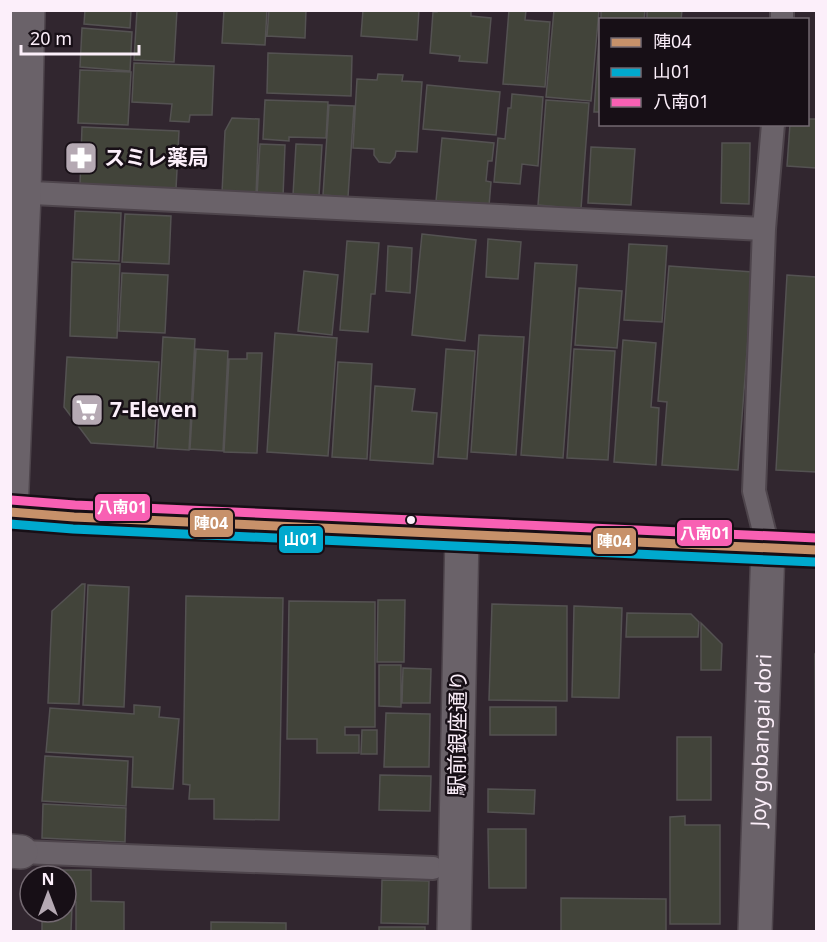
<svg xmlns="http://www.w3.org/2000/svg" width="827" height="942" font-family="'Noto Sans','Noto Sans JP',sans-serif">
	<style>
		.building { fill: #42443a; stroke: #545252; stroke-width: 1.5 }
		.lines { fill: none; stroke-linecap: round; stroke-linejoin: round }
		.lane-casing { stroke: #4e454c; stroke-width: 26 }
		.street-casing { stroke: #4e454c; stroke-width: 36 }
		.secondary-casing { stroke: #4e454c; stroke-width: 36 }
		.highway-casing { stroke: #4e454c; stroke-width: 36 }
		.lane { stroke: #6a6269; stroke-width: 22 }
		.street { stroke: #6a6269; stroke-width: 33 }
		.secondary { stroke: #6a6269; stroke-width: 33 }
		.highway { stroke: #6c5c6a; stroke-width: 33 }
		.bus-1-casing { stroke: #170f16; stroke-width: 14 }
		.bus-2-casing { stroke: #170f16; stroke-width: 14 }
		.bus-3-casing { stroke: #170f16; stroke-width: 14 }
		.bus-1 { stroke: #c7916a; stroke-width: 9 }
		.bus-2 { stroke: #00a9ce; stroke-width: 9 }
		.bus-3 { stroke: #f860b3; stroke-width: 9 }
		.bus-dot { fill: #fceffa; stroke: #170f16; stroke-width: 2 }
		.labels { text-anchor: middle; stroke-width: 5; stroke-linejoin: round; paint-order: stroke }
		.poi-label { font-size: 21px; font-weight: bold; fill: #fceffa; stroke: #170f16; text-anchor: start }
		.street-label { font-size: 21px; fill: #fceffa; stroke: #170f16 }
		.line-badge { stroke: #170f16; stroke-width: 2 }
		.badge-label { font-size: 16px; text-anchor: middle; font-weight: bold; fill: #fff }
	</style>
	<rect width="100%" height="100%" fill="#31262f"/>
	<!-- building -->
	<path class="building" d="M85,10h46l-1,18 -46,-4z
		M137,10h40l-3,52 -40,-2z
		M224,10h43l-2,35 -43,-2z
		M269,10h37l-1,28 -38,-2z
		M363,10h56l-2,30 -56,-4z
		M437,10h34v6l20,2 -4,45 -28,-2 1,-5 -30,-3 3,-41h4z
		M509,10h17l-1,10 25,2 -5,65 -42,-3z
		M554,10h45l-8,91 -45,-4z
		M601,10h44l-1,10h-43z
		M647,10h35l-1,10h-34z
		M600,23v89h-6z
		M82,28l50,4 -2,39 -50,-4z
		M268,53l84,3 -1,40 -84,-3z
		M134,63l80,3 -2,49h-22l-1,7 -19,-1 2,-17 -40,-2z
		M80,70l51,2 -3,53 -50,-2z
		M378,74l25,1 -1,6 20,1 -5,70 -21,-1 -1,6 -5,6 -11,-1 -5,-7v-6l-21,-1 4,-69 20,1z
		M427,85l73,7 -4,43 -73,-6z
		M512,94l31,3 -5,69 -16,-2 -2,20 -26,-2 4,-44 7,1 3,-31h3z
		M265,100l63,2 -2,36 -37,-1v4l-26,-2z
		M546,100l43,3 -8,106 -43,-4z
		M329,105l25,1 -6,91 -25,-2z
		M232,118l27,1 -3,76 -34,-2 3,-62z
		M808,119h8v49l-29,-2 3,-42h18z
		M82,127l97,4 -3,58 -96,-4z
		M442,138l52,5 -2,18h-4l-2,20 5,1 -2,24 -53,-5z
		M722,143h28l-1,61 -28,-1z
		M260,144l25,1 -2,52 -26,-1z
		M296,144l26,1 -3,51 -26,-1z
		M591,147l44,2 -4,56 -43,-2z
		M75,211l46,2 -2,48 -46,-2z
		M125,214l46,2 -2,48 -47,-2z
		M422,234l54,6 -11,101 -53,-6z
		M488,239l33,3 -3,37 -32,-2z
		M347,241l32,2 -4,51h-4l-3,38 -28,-2z
		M629,244l38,2 -5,76 -38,-2z
		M388,246l24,2 -2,45 -24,-2z
		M72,262l48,2 -3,74 -47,-2z
		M535,263l42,2 -14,193 -42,-3z
		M669,266l84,6 -15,198 -76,-5 5,-63 -9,-1z
		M304,271l34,4 -6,60 -34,-4z
		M122,273l46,2 -3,58 -46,-2z
		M787,275l29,2v195l-40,-2z
		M579,288l43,3 -5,57 -42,-3z
		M275,333l62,5 -9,118 -61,-4z
		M479,335l45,2 -8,118 -45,-3z
		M163,337l32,2 -6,111 -32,-2z
		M623,340l33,3 -5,64 8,1 -3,57 -42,-3z
		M196,349l32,2 -5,100 -33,-2z
		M446,349l29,2 -8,108 -29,-2z
		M574,349l41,2 -7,109 -41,-2z
		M247,353h15l-5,100 -33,-1 5,-93h18z
		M67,357l92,5 -5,85 -63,-4 -27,-36z
		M338,362l34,2 -5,95 -35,-2z
		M375,386l40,3 -3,22 25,2 -4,51 -63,-4z
		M82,584h3l-6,120 -31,-1 4,-92z
		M88,585l41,2 -5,120 -41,-2z
		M186,596l97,2 -4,222 -65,-1v-20h-25l1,-14 -7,-1z
		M378,600h27l-1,62h-27z
		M289,601l86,1v125h-30v8h14v18h-42v-14h-30z
		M492,604l75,2v95l-78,-1z
		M574,606l48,2 -3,90 -47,-1z
		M627,613l64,1 8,8 -1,15h-72z
		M701,623l21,21 -1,26h-20z
		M816,652v147l-1,-145z
		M379,665h22v42l-22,-1z
		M403,668l28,1 -1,34h-28z
		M134,705l26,2 -1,10 20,2 -6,70 -41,-2 1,-30 -87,-5 4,-44 84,6z
		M490,707h66v28h-66z
		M386,713l44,1 -1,53h-45z
		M362,730h15v24h-16z
		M677,737h34v63h-34z
		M45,756l83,5 -2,45 -84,-5z
		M380,775l51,1 -1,35 -51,-1z
		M488,789l47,1 -1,24 -46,-2z
		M43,804l83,4 -1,34 -83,-4z
		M685,816v9h35v99h-50v-107z
		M488,829h38v59h-37z
		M43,870h48v31l33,1v30h-48v-30h-10v-26h-23z
		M382,880l47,1 -1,43 -47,-1z
		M561,898l105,1v32l46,1h-151z
		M66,905h6l-1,27h-29v-20h24z
		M211,922l75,1v9h-75z
		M379,927h46v5h-46z"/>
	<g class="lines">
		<defs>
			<path id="lane" d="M782,20v-10
				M12,192l752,37
				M768,547l-14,-56 10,-262 9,-105
				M21,852l412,16"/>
			<g id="street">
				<path d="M10,851l11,1"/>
				<path d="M454,932l8,-398"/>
				<path id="s1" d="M755,932l13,-385"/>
			</g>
			<path id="secondary" d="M11,512l13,-318 4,-184"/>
			<path id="highway" d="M10,512l64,5 742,33"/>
		</defs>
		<!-- lane casing -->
		<use href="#lane" class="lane-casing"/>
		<!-- street casing -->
		<use href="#street" class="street-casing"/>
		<!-- secondary casing -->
		<use href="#secondary" class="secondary-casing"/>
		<!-- highway casing -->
		<use href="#highway" class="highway-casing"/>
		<!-- lane -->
		<use href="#lane" class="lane"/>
		<!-- street -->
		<use href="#street" class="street"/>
		<!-- secondary -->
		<use href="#secondary" class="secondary"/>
		<!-- highway -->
		<use href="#highway" class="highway"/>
		<defs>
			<path id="bus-1" d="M10,512l64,5 742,33"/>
			<path id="bus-2" d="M10,524l63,5 742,33"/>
			<path id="bus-3" d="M11,500l64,5 741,33"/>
		</defs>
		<!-- bus-1 casing -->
		<use href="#bus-1" class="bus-1-casing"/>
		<!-- bus-2 casing -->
		<use href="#bus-2" class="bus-2-casing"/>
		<!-- bus-3 casing -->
		<use href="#bus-3" class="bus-3-casing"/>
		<!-- bus-1 -->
		<use href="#bus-1" class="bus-1"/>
		<!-- bus-2 -->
		<use href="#bus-2" class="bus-2"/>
		<!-- bus-3 -->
		<use href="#bus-3" class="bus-3"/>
	</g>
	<!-- icons -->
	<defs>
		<symbol id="pharmacy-square" viewBox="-11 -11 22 22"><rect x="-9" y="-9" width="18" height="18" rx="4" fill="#b5a9b3" stroke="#170f16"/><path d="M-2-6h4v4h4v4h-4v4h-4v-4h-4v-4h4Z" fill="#fff"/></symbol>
		<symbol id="supermarket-square" viewBox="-11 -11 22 22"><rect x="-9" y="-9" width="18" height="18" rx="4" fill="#b5a9b3" stroke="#170f16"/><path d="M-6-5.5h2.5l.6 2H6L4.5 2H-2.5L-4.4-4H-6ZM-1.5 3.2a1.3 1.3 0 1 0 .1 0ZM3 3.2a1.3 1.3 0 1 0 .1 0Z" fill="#fff"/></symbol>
	</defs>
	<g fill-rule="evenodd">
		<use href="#pharmacy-square" x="62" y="139" width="38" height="38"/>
		<use href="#supermarket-square" x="68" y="391" width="38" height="38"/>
	</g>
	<!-- markers -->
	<circle class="bus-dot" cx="411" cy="520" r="5"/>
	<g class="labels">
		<!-- poi labels -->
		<g class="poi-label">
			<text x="104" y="165">スミレ薬局</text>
			<text x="110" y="417">7-Eleven</text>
		</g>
		<!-- street labels -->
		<g class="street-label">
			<text transform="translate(458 733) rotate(-89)" y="7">駅前銀座通り</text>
			<text dy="7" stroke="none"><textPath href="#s1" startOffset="192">Joy gobangai dori</textPath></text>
		</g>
	</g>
	<g class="line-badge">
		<rect x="94" y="493" width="57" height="29" rx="6" fill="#f860b3"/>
		<rect x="189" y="509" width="45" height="29" rx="6" fill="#c7916a"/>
		<rect x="676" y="519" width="57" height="28" rx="6" fill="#f860b3"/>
		<rect x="278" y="525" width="46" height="29" rx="6" fill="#00a9ce"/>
		<rect x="592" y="527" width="45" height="28" rx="6" fill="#c7916a"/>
	</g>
	<g class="badge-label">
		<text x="122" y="513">八南01</text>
		<text x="211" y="529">陣04</text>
		<text x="705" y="539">八南01</text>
		<text x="301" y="545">山01</text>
		<text x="614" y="547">陣04</text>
	</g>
	<!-- border -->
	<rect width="827" height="942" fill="none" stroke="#fceffa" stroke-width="24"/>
	<!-- legend -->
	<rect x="599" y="18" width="210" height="108" fill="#170f16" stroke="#736971" stroke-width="1.5"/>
	<rect x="611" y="38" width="30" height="9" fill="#c7916a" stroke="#736971" stroke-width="1.5"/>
	<text x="653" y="48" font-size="18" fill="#fceffa">陣04</text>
	<rect x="611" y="68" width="30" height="9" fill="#00a9ce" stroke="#736971" stroke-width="1.5"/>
	<text x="653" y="78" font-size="18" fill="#fceffa">山01</text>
	<rect x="611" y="98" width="30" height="9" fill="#f860b3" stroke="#736971" stroke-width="1.5"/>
	<text x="653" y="108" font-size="18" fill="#fceffa">八南01</text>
	<!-- north arrow -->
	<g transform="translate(48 894)"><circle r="28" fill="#170f16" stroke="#736971" stroke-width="1.5"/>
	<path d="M0-4.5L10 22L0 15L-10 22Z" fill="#b5a9b3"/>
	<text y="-9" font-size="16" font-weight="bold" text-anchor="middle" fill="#fceffa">N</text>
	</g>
	<!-- scale -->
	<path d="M21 45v9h118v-9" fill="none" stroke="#fceffa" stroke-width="3"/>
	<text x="30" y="45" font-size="18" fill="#fceffa" stroke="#170f16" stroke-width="4.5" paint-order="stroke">20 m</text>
</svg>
